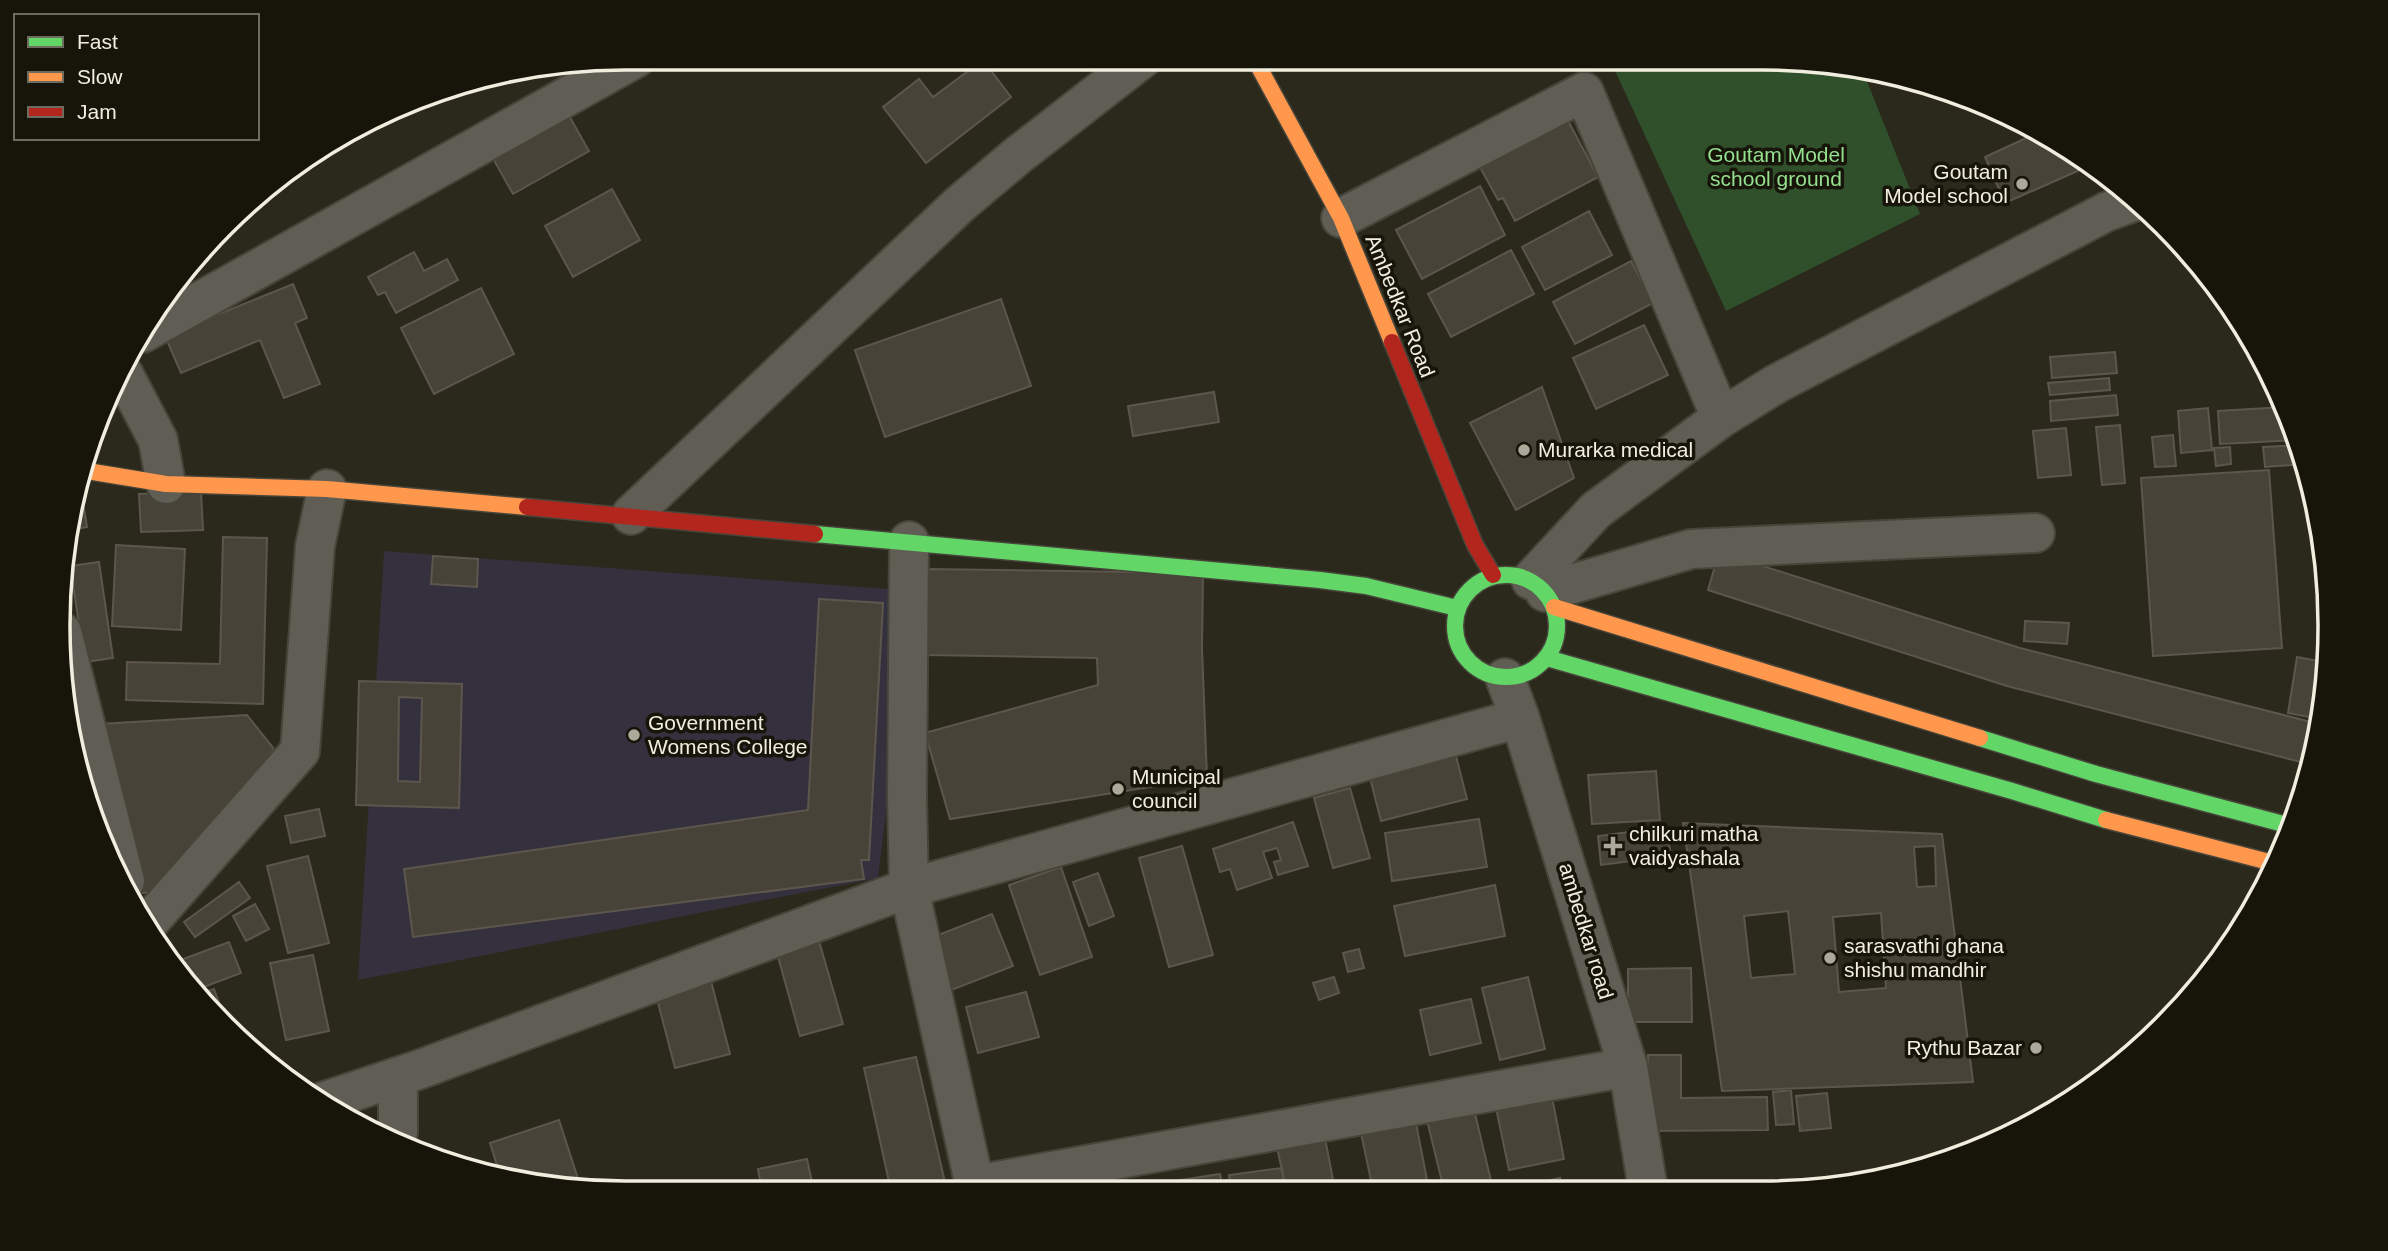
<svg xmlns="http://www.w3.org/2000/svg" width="2388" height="1251" font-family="Arial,sans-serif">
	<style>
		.education { fill: #34303d }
		.green { fill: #2f502b }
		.building { fill: #484339; stroke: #5c564d; stroke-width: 2; fill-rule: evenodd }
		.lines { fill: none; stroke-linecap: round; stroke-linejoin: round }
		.street-casing { stroke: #47453a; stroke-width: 42 }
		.fast-casing { stroke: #47453a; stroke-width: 19 }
		.slow-casing { stroke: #47453a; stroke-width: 19 }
		.jam-casing { stroke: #47453a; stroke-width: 19 }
		.street { stroke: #605e54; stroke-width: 38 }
		.fast { stroke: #63d668; stroke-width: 16 }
		.slow { stroke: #ff974d; stroke-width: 16 }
		.jam { stroke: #b3261e; stroke-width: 16 }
		.poi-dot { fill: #aca99a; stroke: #17150a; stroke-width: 2.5 }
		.labels { text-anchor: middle; stroke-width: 7; stroke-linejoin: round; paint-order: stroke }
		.park-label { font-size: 21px; fill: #94e08f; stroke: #17150a }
		.poi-label { font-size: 21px; fill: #f1eedf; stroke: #17150a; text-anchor: start }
		.street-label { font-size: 21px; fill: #f1eedf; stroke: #17150a }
		.rim { fill: none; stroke: #f1eedf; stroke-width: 3.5 }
	</style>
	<rect width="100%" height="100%" fill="#2b291b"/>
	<!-- education -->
	<path class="education" d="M384,551l530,40 -36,287 -520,102z"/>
	<!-- green -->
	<path class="green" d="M1619,59h180l63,10 58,145 -194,97 -115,-249z"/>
	<!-- building -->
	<path class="building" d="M1021,58h24l-13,12z
		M983,60l28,37 -85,66 -43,-56 36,-28 14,18z
		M567,112l22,39 -76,43 -22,-39z
		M1564,113l34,64 -83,44 -12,-23 -5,2 -22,-40z
		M2039,132l52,33 -86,38 -20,-46z
		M1480,186l25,49 -83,44 -26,-49z
		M612,189l28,51 -67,37 -28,-51z
		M1589,211l23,44 -67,35 -23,-43z
		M1511,250l23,44 -83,43 -23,-43z
		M414,252l10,19 23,-12 11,21 -62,33 -11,-21 -7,3 -10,-18z
		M1631,261l22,42 -78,41 -22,-42z
		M293,284l14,34 -12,5 25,61 -36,14 -24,-58 -79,33 -16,-37z
		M481,288l33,66 -80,40 -33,-66z
		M1001,299l30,87 -146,51 -30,-87z
		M1644,325l24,50 -72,34 -23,-51z
		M2115,352l2,21 -65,5 -2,-21z
		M2109,378l1,12 -60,5 -2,-12z
		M1542,387l32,91 -58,32 -46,-87z
		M1214,392l5,30 -86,14 -5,-30z
		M2116,395l2,20 -67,6 -1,-20z
		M2284,407l15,33 -79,4 -2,-33z
		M2208,408l4,42 -31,3 -3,-42z
		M2120,425l5,58 -23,2 -6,-58z
		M2066,428l5,47 -33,3 -5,-47z
		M2173,435l3,31 -21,1 -3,-30z
		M2301,445l4,19 -40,3 -2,-20z
		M2230,447l1,17 -15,2 -2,-18z
		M2269,470l13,178 -129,8 -12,-178z
		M80,484l7,43 -15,3 4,-45z
		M201,492l2,38 -62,2 -2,-38z
		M223,537l44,1 -4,166 -137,-4 1,-38 93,2z
		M116,545l69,4 -4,81 -69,-4z
		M1719,552l301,96 299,76 -7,41 -305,-79 -299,-96z
		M433,556l45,3 -1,28 -46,-3z
		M99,562l14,96 -28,4 -15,-96z
		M927,569l276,4 -1,75 5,130 -257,41 -25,-86 173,-48 -1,-27 -171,-3z
		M819,599l64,4 -14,257h-8l3,19 -451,58 -9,-68 404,-59z
		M2025,621l44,2 -2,21 -43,-3z
		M2297,657l32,6 -9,56 -32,-6z
		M359,681l103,3 -3,124 -103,-3zM399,697l23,1 -2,84 -22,-1z
		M247,715l27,34 -108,143 -25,1 -40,-169z
		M1455,752l12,47 -86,22 -12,-47z
		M1656,771l4,49 -68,4 -4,-49z
		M1350,788l20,70 -37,10 -19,-70z
		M319,809l6,27 -34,7 -6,-27z
		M1479,819l8,48 -95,14 -7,-48z
		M1293,822l15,44 -30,9 -4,-13 7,-2 -4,-12 -14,4 9,26 -35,12 -7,-21 -10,3 -7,-23z
		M1683,823l259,11 31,248 -251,9z
		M1666,827l5,29 -70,9 -3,-29z
		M1182,846l31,109 -44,12 -30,-109z
		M1935,846l1,40 -19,1 -3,-40z
		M308,856l21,87 -41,10 -21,-87z
		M1061,867l31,90 -52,18 -31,-90z
		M1098,873l16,43 -25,10 -16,-44z
		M239,882l11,16 -55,39 -11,-15z
		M1495,885l10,51 -100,20 -11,-50z
		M255,904l14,25 -23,12 -13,-25z
		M1788,911l7,63 -44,4 -7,-62z
		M1881,913l5,75 -47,4 -6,-75z
		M992,914l21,52 -64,25 -21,-52z
		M817,934l26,90 -43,12 -25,-90z
		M229,942l12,31 -48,18 -18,-29z
		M1359,949l5,19 -16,4 -5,-19z
		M313,955l16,76 -43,9 -16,-77z
		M1691,968l1,54h-64v-53z
		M1334,977l5,16 -20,7 -6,-17z
		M1528,977l17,72 -45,11 -18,-72z
		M711,981l19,73 -55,14 -19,-73z
		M214,989l14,39 -32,-33z
		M1026,992l13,45 -61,16 -12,-46z
		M1471,999l10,44 -51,12 -10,-45z
		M1648,1055h33v43l86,-1 1,33 -119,1z
		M916,1057l31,134h-56l-27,-123z
		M1791,1090l3,34 -18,1 -3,-33z
		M1827,1093l4,35 -31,3 -4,-35z
		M1552,1097l12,62 -55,11 -13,-62z
		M1472,1101l21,88 -49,1 -19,-78z
		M559,1120l23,71 -81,-13 -11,-35z
		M1416,1123l13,67h-56l-12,-57z
		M1325,1138l10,52h-49l-9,-43z
		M807,1159l7,32 -52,1 -4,-23z
		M1282,1168l3,22h-54l-2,-15z
		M1220,1174l3,16h-48l-1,-9z
		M1560,1178l3,11h-38v-3z"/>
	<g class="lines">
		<defs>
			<path id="street" d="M1341,218l243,-126 137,326
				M143,333l493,-275
				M124,375l34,65 8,44
				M631,515l329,-311 57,-48 126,-98
				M909,541l-2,257 2,90 67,303
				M1531,580l65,-70 125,-92 55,-34 330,-172 30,-11
				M1545,592l146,-43 344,-16
				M62,632l63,249
				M1505,678l15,40 108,349 20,122
				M150,921l150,-170 15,-205 12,-57
				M322,1102l96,-32 491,-182 611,-170
				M395,1142l3,-10v-55
				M975,1185l653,-118"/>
			<path id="fast" d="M815,534l505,46 46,6 91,22
				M1455 626a51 51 0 1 1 102 0a51 51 0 1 1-102 0Z
				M1547,658l465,133 94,29
				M1980,738l116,36 195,52"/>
			<path id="slow" d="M1254,58l87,160 51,124
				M81,470l85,14 161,5 200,18
				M1554,607l426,131
				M2106,820l171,44"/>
			<path id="jam" d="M1392,342l83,203 18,30
				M527,507l288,27"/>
		</defs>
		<!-- street casing -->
		<use href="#street" class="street-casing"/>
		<!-- fast casing -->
		<use href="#fast" class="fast-casing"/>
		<!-- slow casing -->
		<use href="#slow" class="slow-casing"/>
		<!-- jam casing -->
		<use href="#jam" class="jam-casing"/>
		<!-- street -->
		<use href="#street" class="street"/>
		<!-- fast -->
		<use href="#fast" class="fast"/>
		<!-- slow -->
		<use href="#slow" class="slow"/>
		<!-- jam -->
		<use href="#jam" class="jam"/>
	</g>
	<!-- markers -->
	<g class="poi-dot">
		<circle cx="2022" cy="184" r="7"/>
		<circle cx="1524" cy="450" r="7"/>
		<circle cx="634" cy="735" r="7"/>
		<circle cx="1118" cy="789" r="7"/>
		<path d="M1609.5 835.5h7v7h7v7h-7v7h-7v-7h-7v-7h7z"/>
		<circle cx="1830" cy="958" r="7"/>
		<circle cx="2036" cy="1048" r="7"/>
	</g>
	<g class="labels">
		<!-- park labels -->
		<g class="park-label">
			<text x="1776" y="162">Goutam Model<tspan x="1776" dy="24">school ground</tspan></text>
		</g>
		<!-- poi labels -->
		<g class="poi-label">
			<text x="2008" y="179" text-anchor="end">Goutam<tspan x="2008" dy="24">Model school</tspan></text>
			<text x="1538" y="457">Murarka medical</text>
			<text x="648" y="730">Government<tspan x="648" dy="24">Womens College</tspan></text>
			<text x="1132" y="784">Municipal<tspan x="1132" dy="24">council</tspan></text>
			<text x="1629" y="841">chilkuri matha<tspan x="1629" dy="24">vaidyashala</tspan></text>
			<text x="1844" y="953">sarasvathi ghana<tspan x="1844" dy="24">shishu mandhir</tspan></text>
			<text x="2022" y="1055" text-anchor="end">Rythu Bazar</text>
		</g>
		<!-- street labels -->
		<g class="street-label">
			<text transform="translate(1400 306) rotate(68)" y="7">Ambedkar Road</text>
			<text transform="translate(1586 931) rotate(73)" y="7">ambedkar road</text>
		</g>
	</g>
	<!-- crop -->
	<path d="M0 0H2388V1251H0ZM625 70H1763A555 555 0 0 1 2318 625V626A555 555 0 0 1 1763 1181H625A555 555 0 0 1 70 626V625A555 555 0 0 1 625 70Z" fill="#17150a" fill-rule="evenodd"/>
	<path class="rim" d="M625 70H1763A555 555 0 0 1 2318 625V626A555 555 0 0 1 1763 1181H625A555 555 0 0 1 70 626V625A555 555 0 0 1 625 70Z"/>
	<!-- legend -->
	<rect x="14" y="14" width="245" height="126" fill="#17150a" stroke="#6e6c5f" stroke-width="2"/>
	<rect x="28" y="37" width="35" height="10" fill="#63d668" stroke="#6e6c5f" stroke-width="2"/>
	<text x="77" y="49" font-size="21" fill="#f1eedf">Fast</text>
	<rect x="28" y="72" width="35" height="10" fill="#ff974d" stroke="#6e6c5f" stroke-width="2"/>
	<text x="77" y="84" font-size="21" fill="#f1eedf">Slow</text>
	<rect x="28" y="107" width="35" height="10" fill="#b3261e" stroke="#6e6c5f" stroke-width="2"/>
	<text x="77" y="119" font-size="21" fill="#f1eedf">Jam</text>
</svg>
